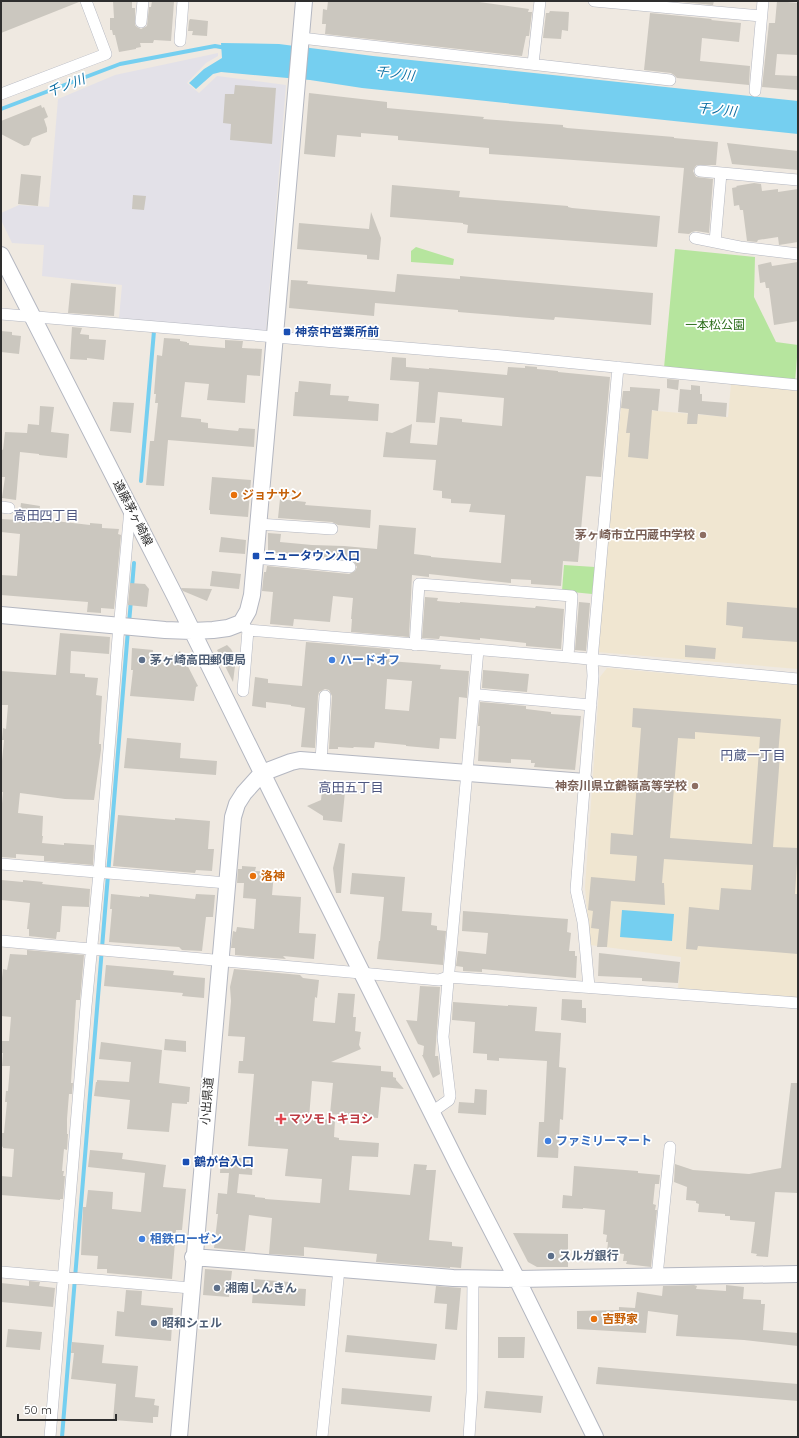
<svg xmlns="http://www.w3.org/2000/svg" width="799" height="1438" font-family="Quicksand,'Noto Sans JP',sans-serif">
	<style>
		.industrial { fill: #e3e1e8 }
		.education { fill: #f0e6d1 }
		.green { fill: #b6e59e }
		.water { fill: #75cff0 }
		.lines { fill: none; stroke-linecap: round; stroke-linejoin: round }
		.stream { stroke: #75cff0; stroke-width: 4 }
		.building { fill: #cbc7bf; fill-rule: evenodd }
		.street-casing { stroke: #b4b7c1; stroke-width: 12 }
		.secondary-casing { stroke: #b4b7c1; stroke-width: 18 }
		.street { stroke: #fff; stroke-width: 11 }
		.secondary { stroke: #fff; stroke-width: 16 }
		.transit-dot { fill: #1a4fb4; stroke: #fff; stroke-width: 1.5 }
		.food-dot { fill: #e8710a; stroke: #fff; stroke-width: 1.5 }
		.education-dot { fill: #8d6e63; stroke: #fff; stroke-width: 1.5 }
		.service-dot { fill: #5c6f8a; stroke: #fff; stroke-width: 1.5 }
		.shop-dot { fill: #3f7fe0; stroke: #fff; stroke-width: 1.5 }
		.health-dot { fill: #e0444e; stroke: #fff; stroke-width: 1.5 }
		.labels { text-anchor: middle; stroke-width: 3.5; stroke-linejoin: round; paint-order: stroke }
		.park-label { font-size: 12px; fill: #2c6e1b; stroke: #fff }
		.transit-label { font-size: 12px; font-weight: bold; fill: #164399; stroke: #fff; text-anchor: start }
		.food-label { font-size: 12px; font-weight: bold; fill: #c56008; stroke: #fff; text-anchor: start }
		.street-label { font-size: 12px; fill: #2e2e2e; stroke: #fff }
		.education-label { font-size: 12px; font-weight: bold; fill: #785e54; stroke: #fff; text-anchor: end }
		.service-label { font-size: 12px; font-weight: bold; fill: #4e5e75; stroke: #fff; text-anchor: start }
		.shop-label { font-size: 12px; font-weight: bold; fill: #366cbe; stroke: #fff; text-anchor: start }
		.health-label { font-size: 12px; font-weight: bold; fill: #be3a42; stroke: #fff; text-anchor: start }
		.water-label { font-size: 13px; font-style: italic; fill: #0d6fa3; stroke: #fff }
		.neighbourhood-label { font-size: 13px; fill: #4d5680; stroke: #fff }
	</style>
	<rect width="100%" height="100%" fill="#efe9e1"/>
	<!-- industrial -->
	<path class="industrial" d="M218,53v3l-12,7 -19,20 12,10 18,-17 69,9 -20,246 -147,-13 3,-33 -80,-9 2,-31 -32,-2 -11,-23v-7l18,-8 30,2 9,-108 57,-24z"/>
	<!-- education -->
	<path class="education" d="M731,384l67,6v279l-201,-17 24,-244 107,9z
		M607,668l191,17v313l-120,-10 3,-31 -91,-12 -5,-58 15,-210z"/>
	<!-- green -->
	<path class="green" d="M416,247l38,12 -1,6 -42,-3v-11z
		M675,249l80,8 -1,40 22,45 22,3 -3,37 -131,-14z
		M564,565l31,2 -3,27 -30,-3z"/>
	<!-- water -->
	<path class="water" d="M221,43l58,1 94,12 425,45v33l-436,-46 -52,-8 -89,-8 -8,2 -17,15 -7,-6 15,-14 18,-11z
		M622,910l52,4 -2,27 -52,-4z"/>
	<g class="lines">
		<!-- stream -->
		<path class="stream" d="M1,109l119,-45 95,-18 11,2
			M141,481l13,-150
			M132,587l2,-24
			M129,623l2,-23
			M62,1437l66,-807"/>
	</g>
	<!-- building -->
	<path class="building" d="M1,1h78v1l-78,31z
		M113,1h19v7h3v17l2,2 4,2 6,-3 2,-19h2l1,-6 22,1 -3,39 -17,-1 -1,3h-13l1,4 -5,1v1l-17,3 -4,-17h-2l-1,-5h-2v-12h4z
		M328,1h151v1l50,7 -1,3h4l-3,24h-3l-4,20 -197,-22 1,-10h-4l1,-15 4,1z
		M672,1h42l-1,4z
		M777,1l21,2v52l-21,-1 -2,21 23,1v14l-36,-3 7,-64h6z
		M550,11l19,1 -1,19 -6,-1 -1,9 -18,-1 3,-25h3z
		M650,13l62,6 -1,1 30,3 -2,19 -37,-4 -2,23 50,5 -1,19 -72,-7 -3,-3 -3,-2 -27,-3z
		M190,19l18,2 -1,15 -15,-1 1,-4h-5l1,-10z
		M235,85l41,3 -4,56 -42,-4 1,-16 -8,-1 2,-29h9z
		M309,93l78,9v6l97,9 -1,2 80,6v2l4,1 107,9v1l44,4 -2,23h-19l-2,2 -2,4 3,6 17,2 -4,54 -13,-2 -4,1 -3,2 -11,-1 6,-65 -195,-14v-6l-91,-8v-4l-37,-3v4l-24,-2 -2,22 -31,-3z
		M41,105l1,3 2,-1 4,10 -4,2 3,9v4l-15,6 -3,7 -5,1 -23,-12v-13z
		M727,143l71,8v19l-66,-6z
		M21,174l20,2 -3,30 -20,-2z
		M754,183l7,1 1,7 16,-2v3l20,-3v53l-19,3 -1,-8 -20,3 -1,2 -10,-1 -4,-31h-3l-1,-5 -5,1 -2,-18 5,-1 -1,-1z
		M392,185l68,6 -1,6 109,9v1l4,1 88,8 -3,31 -190,-14 1,-8 -5,-1v-1l-73,-6z
		M133,195l13,1 -2,14 -12,-1z
		M371,212l10,26 -2,22 -12,-1v-4l-70,-6 2,-26 70,6z
		M771,262l1,4 26,-4v59l-24,4 -5,-37h-3l-1,-6 -5,1 -2,-18z
		M397,274l63,5v-3l193,17 -2,32 -96,-8 -1,3 -96,-8v-2l-83,-7 -1,13 -85,-8 2,-28 17,1 -1,3 88,8z
		M71,283l45,4 -2,29 -46,-3z
		M72,327l10,1 -2,6 9,1v4l17,1 -2,20 -17,-2v2l-17,-1z
		M1,331l11,1v3l9,1 -2,18 -18,-2z
		M164,338l16,1v2l7,1v1h2v2l36,3v-8l18,1 -1,7 20,1 -2,27 -13,-1 -2,28 -38,-3 2,-16 -24,-2 -4,35 20,2v3l7,1v5l30,3 1,-3 16,1 -1,18 -86,-7 -4,46 -18,-1 4,-44h4l4,-38h-3l1,-9h-2l3,-39 5,1z
		M392,357l14,1v9l23,2v-1l78,7 1,-8 17,1v-2l12,1v2l21,2v1l52,5 -9,100 -15,-1 -8,86 -15,-1 -2,25 -30,-2v-4l-20,-1v4l-82,-9v3l-17,-2 -3,62 -58,-5 1,-13h-1l2,-21 -20,-2 -3,26 -36,-3 -1,7 -23,-2 3,-32 -11,-1 2,-19h2l1,-6 82,8 6,-3 2,-4 -3,-5 -3,-2 -83,-8v-19l13,1 -1,8 32,3 32,1 33,3 2,-24 37,3 -2,26 17,2v1l70,6 4,-48 -36,-3 2,-8 -20,-1v-4l-9,-1v-7l-9,-1 3,-30 -53,-3 3,-25 6,1 20,-9 -2,19 27,2 3,-28 22,2v3l40,4 2,-28 -66,-6 -3,31 -19,-1 3,-40 -29,-2z
		M667,379l12,1 -1,10 -11,-2z
		M299,381l32,3 -1,11 19,1 -1,5 31,3 -1,17 -85,-5 2,-24h3z
		M691,385l9,1v8h2v7l25,2 -1,14 -28,-3 -1,10h-10l1,-11 -10,-1 2,-23 11,1z
		M630,387l30,2 -2,22 -6,-1 -4,49 -20,-2 2,-24h-4l3,-24 -8,-1 2,-17h7z
		M113,402l21,1 -3,30 -21,-2z
		M40,406l14,1 -3,25 18,2 -2,24 -28,-3v-1l-19,-2 -4,48 -14,-2 3,-21h-4v-28l2,1 2,-18 22,1 1,-9 11,1z
		M212,477l39,3 -3,37 -38,-3v-4h-1z
		M280,499l26,3 -1,3 66,5 -1,18 -32,-3 -6,-3 -54,-4z
		M21,503l19,3 -2,13 52,6v-2l12,1v4l17,1 -1,5 3,1 -7,74 -13,-1v5l-14,-1 1,-10 -87,-7v-20l16,1 3,-42 -19,-2v-13l18,1z
		M221,537l25,3 -1,14 -26,-2z
		M212,571l29,3 -2,15 -29,-3z
		M130,583l15,1 4,5 -2,18 -19,-2z
		M181,588l31,1 -5,12 -24,-10z
		M425,597l13,1 -1,3 23,2v-1l75,6 1,-2 28,3 -3,40 -35,-3v-3l-46,-5v2l-40,-4 -1,3 -17,-1z
		M579,602l11,1 -4,48 -11,-1z
		M727,602l71,6v34l-56,-4 1,-11 -17,-2z
		M60,633l50,4 -1,17 -38,-3 -1,22 15,1v3l13,1 -2,17 6,1 -3,48h2v6l-7,50 -29,-1 -45,-6 -2,20 25,3 -1,20h1l-1,7 22,2v-2l30,2 -1,20 -49,-4v-5l-28,-2v4l-15,-1v-42l2,-23h-2v-31h1l2,-21h-2l1,-12 3,1 2,-24h-7v-34l55,4z
		M306,642l84,7 -1,12 52,4 -1,4 29,2 -2,27 -8,-1 -3,42 -16,-1 -1,11 -33,-3v-1l-31,-3 -1,6 -20,-1 -1,1 -15,-1v2h-9l3,-53 -3,-6 -4,-1 -6,3 -1,4 -3,52 -14,-1 4,-39 -14,-2v-1l-25,-3v6l-14,-2 3,-29 13,2v4l34,3zM387,679l25,2 -3,30 -24,-2z
		M227,645l4,4 5,9 -3,24 -16,-32z
		M685,645l31,3 -1,11 -30,-2z
		M132,648l21,2 -1,16 28,-15 18,35 -2,1 -2,14 -64,-5 3,-26h-2z
		M483,670l46,4 -2,18 -45,-4z
		M480,702l46,4v3l25,3v2l30,2 -6,54 -41,-3 1,-4h-4v-3l-20,-1v4l-33,-2 2,-35h-2z
		M633,708l148,11 -3,36h2l-7,92 25,1 -3,46h3v60l-100,-8 -1,4 -11,-1 3,-42 30,3 2,-22 30,2 2,-25 -89,-6 -2,24h2l1,22 -54,-4 -4,46h-10l2,-18 -8,-1 2,-17 -5,-1 3,-33 44,4 2,-25 -27,-2 1,-21 22,2 8,-107 -9,-1zM695,732l65,5 -8,107 -82,-6 8,-100 17,1z
		M127,738l54,5 -1,15 37,3 -1,14 -92,-7z
		M322,790l23,2 -3,30 -19,-2v-4l-16,-10 14,-6z
		M118,815l57,5v-2l35,3 -2,28h6l-2,22 -16,-1 -1,3 -82,-7z
		M339,843l6,1 -4,49h-5l-3,-25z
		M242,866l14,1 -1,4 19,1 -2,23 29,2 -2,36 17,1 -2,25 -31,-3 3,3 -51,-4v-7h-4l2,-17 3,1 1,-5 17,2 2,-30 -13,-1 1,-15h-7l1,-14h4z
		M352,873l53,4 -3,34 30,2 -1,12 6,1v4l9,1 -3,34 -66,-6 2,-18h1l4,-44 -34,-3z
		M1,880l22,2v-2l20,2 -1,2 48,5 -1,18 -27,-1 -2,26h-3l-1,7 -27,-3v-7h-2l3,-26 -29,-3z
		M111,894l29,3v-1l9,1v-3l46,5 1,-5 19,1 -2,22h-7l-4,34 -20,-1 -3,-3 -70,-5 3,-33h-2z
		M463,911l105,8 -1,13 4,1 -2,18h6v5h2l-1,22 -94,-9v3l-19,-1v-4l-7,-1 2,-15 28,3 2,-21 -26,-2z
		M27,950l57,5 -4,45h-4l-5,83h2l-1,11h-3l-2,25v15h1l-1,16 -3,-1 -2,22h2l-1,5h2l-2,23h-3v1l-59,-5v-19l11,1 2,-28 -11,-1v-1l-2,-1v-13h3l3,-31h-2l1,-11h2l2,-25h-8l1,-13h-2v-12h8l2,-24 -10,-1v-29l2,-18 4,1 3,-16 17,1z
		M599,953l81,9 -2,21 -36,-2v-3l-44,-2z
		M106,965l68,6 -1,4 32,3 -1,20 -22,-2 1,-3 -79,-7z
		M234,969l66,6 3,3 16,2 -2,18 -2,-1 -2,24 22,2 3,-30 17,1 -2,23h3l-1,14 6,1 -2,13 2,4 -30,13 50,4v5l12,1v5l3,1v2l8,9 -23,-2 -3,31 -48,-4 3,-31 -21,-2 -3,37 26,2 -1,17 5,1v2l40,3 -1,14 -26,-1 -3,34 61,5 4,-31 13,1 -1,5h10l-7,70 23,2v4l11,1 -2,21 -11,-1v1l-74,-6 1,-8 -73,-7v9l-35,-2 3,-36 -23,-3 -4,36 -31,-3 4,-34h-2l2,-21 9,1 2,-21h-9l1,-16 32,2 -1,16 -13,-1 -2,19 18,2v2l10,1v1l55,4 2,-24 -37,-3 3,-27 -40,-3 6,-72 -16,-1 1,-12h4l2,-24 -17,-1 3,-35 -1,-14z
		M420,986l20,1 -5,69h3l2,18 -7,4 -11,-23h1l1,-9 -6,-2 -12,-24 11,1z
		M562,999l20,1v8h4v15l-25,-3z
		M453,1002l55,4v-1l29,2 -2,24 26,2 -2,34 7,1 -3,52 -3,-1 -2,39 -21,-1 2,-35h5l3,-61 -48,-3v3l-12,-1v-6l-14,-1 2,-31 -23,-2z
		M165,1039l21,2v11l-22,-2z
		M101,1042l61,8 -3,33 31,4 -1,15h-2v2l-15,-1 -3,29 -42,-3 3,-29 -36,-4 2,-14h1v-2l32,2 2,-20 -32,-3z
		M791,1083h7v110l-23,-1 -7,65 -12,-1 1,-2 -6,-1 4,-31 -25,-2v-4h-5v-2l-27,-2 1,-8 -3,-1v-2l-10,-1 1,-13 -13,-5 1,-18 18,6 56,4 32,-6z
		M475,1089l12,1 -1,25 -28,-2 1,-11 15,1z
		M90,1150l33,3 -1,6 44,6 -3,22 23,2 -4,41h-6l-4,49 -65,-6v-4h-10l1,-13 -17,-1 2,-48h3l2,-17 25,2 -1,17 29,3 4,-39 -57,-6z
		M574,1166l64,5v2l22,2 -1,9h-4l-2,20 3,1 -1,5h2l-6,57 -25,-3 1,-3h-4l1,-7 -17,-2 1,-10h-2l1,-7 -4,-1 2,-24 -22,-2v1l-21,-1 1,-13 9,1z
		M513,1233l55,1v33h-31l-9,-5z
		M205,1269l27,2 -3,26 -26,-2z
		M254,1279l35,3 -1,6 18,1 -1,17 -53,-3z
		M29,1281l11,1 -1,4 16,2 -2,19 -52,-5v-19l28,3z
		M694,1285l3,1 -1,3 30,2v-6l18,2 -1,12 18,1v4h4l-2,26 35,3v13l-54,-6 -68,-4 2,-21 -30,-4 -2,22 -69,-4v-18l42,-1v-3l16,1 2,-16 25,4 1,-10z
		M436,1286l25,2 -4,42 -12,-1 2,-25 -13,-1z
		M126,1290l16,1 -1,14 32,3 -2,33 -56,-5 2,-25 7,1z
		M8,1329l34,3 -2,18 -34,-3z
		M347,1335l90,9 -2,16 -90,-8z
		M498,1337h27l-1,21h-26z
		M72,1342l32,3 -2,18 36,3 -3,31 20,2 -1,6 5,1 -1,11h-5v6l-40,-3 3,-36 -45,-5 3,-26h-3z
		M598,1367l200,17v17l-202,-17z
		M342,1388l90,8 -2,16 -89,-8z
		M486,1391l57,5 -2,17 -57,-5z"/>
	<g class="lines">
		<defs>
			<path id="street" d="M594,1l167,15
				M141,22l2,-21
				M301,38l369,42
				M180,41l3,-40
				M533,64l7,-63
				M755,91l8,-90
				M1,94l105,-40 -20,-53
				M700,171l98,9
				M695,238l45,9 58,7
				M715,242l6,-69
				M1,314l502,42 295,29
				M1,507l8,1
				M258,524l74,5
				M255,558l95,9
				M120,619l10,-110
				M241,623l7,7 320,27 230,22
				M415,645l4,-61 153,12 -4,61
				M243,691l5,-61
				M480,695l111,10
				M321,761l4,-65
				M1,864l226,19
				M1,941l438,39 9,-3 350,26
				M589,987l-6,-65 -7,-32 17,-214 -1,-16 26,-293
				M432,1112l17,-12 1,-4 -7,-59 35,-387
				M1,1272l190,16
				M657,1276l13,-129
				M50,1437l36,-431 13,-133 20,-248
				M322,1437l17,-168
				M469,1437l3,-45 1,-114"/>
			<path id="secondary" d="M1,255l174,341 97,197 187,374 58,112 78,158
				M1,615l164,15 27,1 21,-1 15,-2 13,-5 7,-12 4,-16c17,-198 36,-396 52,-594
				M193,1257l260,21 64,1 281,-5
				M179,1437l54,-620 4,-13 7,-11 18,-20 29,-11 9,-2 285,22"/>
		</defs>
		<!-- street casing -->
		<use href="#street" class="street-casing"/>
		<!-- secondary casing -->
		<use href="#secondary" class="secondary-casing"/>
		<!-- street -->
		<use href="#street" class="street"/>
		<!-- secondary -->
		<use href="#secondary" class="secondary"/>
	</g>
	<!-- markers -->
	<g class="transit-dot">
		<rect x="283" y="328" width="8" height="8" rx="2"/>
		<rect x="252" y="552" width="8" height="8" rx="2"/>
		<rect x="182" y="1158" width="8" height="8" rx="2"/>
	</g>
	<g class="food-dot">
		<circle cx="234" cy="495" r="4"/>
		<circle cx="253" cy="876" r="4"/>
		<circle cx="594" cy="1319" r="4"/>
	</g>
	<g class="education-dot">
		<circle cx="703" cy="535" r="4"/>
		<circle cx="695" cy="786" r="4"/>
	</g>
	<g class="service-dot">
		<circle cx="142" cy="660" r="4"/>
		<circle cx="551" cy="1256" r="4"/>
		<circle cx="217" cy="1288" r="4"/>
		<circle cx="154" cy="1323" r="4"/>
	</g>
	<g class="shop-dot">
		<circle cx="332" cy="660" r="4"/>
		<circle cx="548" cy="1141" r="4"/>
		<circle cx="142" cy="1239" r="4"/>
	</g>
	<path class="health-dot" d="M279 1113h4v4h4v4h-4v4h-4v-4h-4v-4h4z"/>
	<g class="labels">
		<!-- park labels -->
		<g class="park-label">
			<text x="715" y="329">一本松公園</text>
		</g>
		<!-- transit labels -->
		<g class="transit-label">
			<text x="295" y="336">神奈中営業所前</text>
			<text x="264" y="560">ニュータウン入口</text>
			<text x="194" y="1166">鶴が台入口</text>
		</g>
		<!-- food labels -->
		<g class="food-label">
			<text x="242" y="499">ジョナサン</text>
			<text x="261" y="880">洛神</text>
			<text x="602" y="1323">吉野家</text>
		</g>
		<!-- street labels -->
		<g class="street-label">
			<text transform="translate(133 513) rotate(63)" y="4">遠藤茅ヶ崎線</text>
			<text transform="translate(207 1101) rotate(-85)" y="4">小出県道</text>
		</g>
		<!-- education labels -->
		<g class="education-label">
			<text x="695" y="539">茅ヶ崎市立円蔵中学校</text>
			<text x="687" y="790">神奈川県立鶴嶺高等学校</text>
		</g>
		<!-- service labels -->
		<g class="service-label">
			<text x="150" y="664">茅ヶ崎高田郵便局</text>
			<text x="559" y="1260">スルガ銀行</text>
			<text x="225" y="1292">湘南しんきん</text>
			<text x="162" y="1327">昭和シェル</text>
		</g>
		<!-- shop labels -->
		<g class="shop-label">
			<text x="340" y="664">ハードオフ</text>
			<text x="556" y="1145">ファミリーマート</text>
			<text x="150" y="1243">相鉄ローゼン</text>
		</g>
		<!-- health labels -->
		<g class="health-label">
			<text x="289" y="1123">マツモトキヨシ</text>
		</g>
		<!-- water labels -->
		<g class="water-label">
			<text transform="translate(395 73) rotate(7)" y="5">千ノ川</text>
			<text transform="translate(66 85) rotate(-21)" y="5">千ノ川</text>
			<text transform="translate(717 109) rotate(6)" y="5">千ノ川</text>
		</g>
		<!-- neighbourhood labels -->
		<g class="neighbourhood-label">
			<text x="46" y="520">高田四丁目</text>
			<text x="753" y="760">円蔵一丁目</text>
			<text x="351" y="792">高田五丁目</text>
		</g>
	</g>
	<!-- border -->
	<rect width="799" height="1438" fill="none" stroke="#2e2e2e" stroke-width="4"/>
	<!-- scale -->
	<path d="M18 1414v6h98v-6" fill="none" stroke="#2e2e2e" stroke-width="2"/>
	<text x="24" y="1414" font-size="12" fill="#2e2e2e" stroke="#ffffff" stroke-width="3" paint-order="stroke">50 m</text>
</svg>
